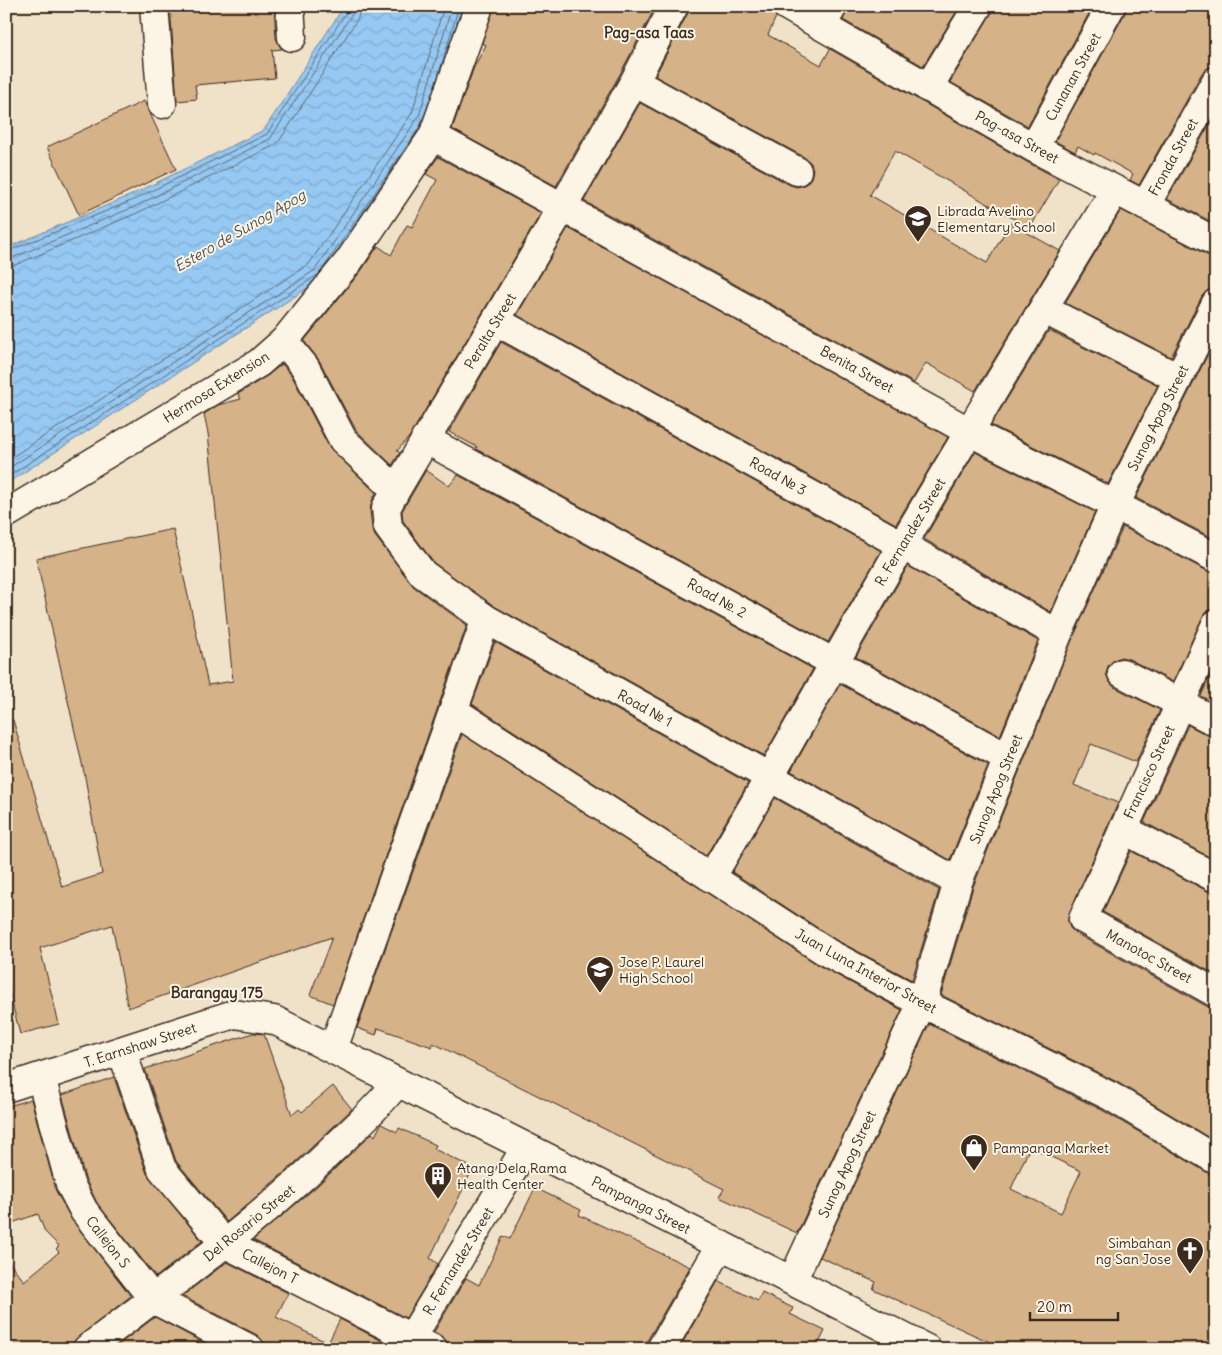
<svg xmlns="http://www.w3.org/2000/svg" width="1222" height="1355" font-family="Delius,sans-serif">
	<style>
		.water { fill: url(#water-waves); stroke: #71899d }
		.lines { fill: none; stroke-linecap: round; stroke-linejoin: round }
		.shore { stroke: #5f6973; stroke-width: 1 }
		.building { fill: #d5b288; stroke: #3b2a1e; fill-rule: evenodd }
		.minor-casing { stroke: #3b2a1e; stroke-width: 31 }
		.minor { stroke: #fcf5e5; stroke-width: 28 }
		.labels { text-anchor: middle; stroke-width: 4; stroke-linejoin: round; paint-order: stroke }
		.street-label { font-size: 14px; fill: #3b2a1e; stroke: #fcf5e5 }
		.poi-label { font-size: 14px; fill: #3b2a1e; stroke: #fcf5e5; text-anchor: start }
		.neighbourhood-label { font-size: 15px; font-weight: bold; fill: #3b2a1e; stroke: #fcf5e5 }
		.water-label { font-size: 15px; font-style: italic; fill: #525253; stroke: #fcf5e5 }
	</style>
	<defs>
		<pattern id="water-waves" width="16" height="10" patternUnits="userSpaceOnUse" patternTransform="scale(1.25)"><rect width="16" height="10" fill="#95c8f2"/><path d="M0 5q4-4 8 0t8 0" fill="none" stroke="#81accf"/></pattern>
	</defs>
	<rect width="100%" height="100%" fill="#f0e1c9"/>
	<filter id="ink" filterUnits="userSpaceOnUse"><feTurbulence type="fractalNoise" baseFrequency=".02" numOctaves="2"/><feDisplacementMap in="SourceGraphic" scale="10" xChannelSelector="R" yChannelSelector="G"/><feConvolveMatrix kernelMatrix="1 2 1 2 8 2 1 2 1" color-interpolation-filters="sRGB"/></filter>
	<g filter="url(#ink)">
		<!-- water -->
		<path class="water" d="M344,6h120l-34,115 -107,157 -317,206v-236l123,-52 135,-66z"/>
		<g class="lines">
			<!-- shore -->
			<path class="shore" d="M436,84l23,-78
				M6,252l125,-51 136,-67 80,-123v-5
				M6,259l6,-1 122,-51 136,-68 82,-125 2,-8
				M6,266l9,-1 122,-52 138,-68 5,-5 78,-122 3,-12
				M320,273l101,-148
				M6,461l303,-197 103,-151 32,-107
				M6,470l309,-200 104,-154 33,-110
				M6,478l313,-204"/>
		</g>
		<!-- building -->
		<path class="building" d="M170,6h104l2,32 3,7 3,4 -10,1 3,28 -80,7 2,14 -20,2z
			M494,6h162l-36,68 -64,112 -104,-57 22,-62 12,-22 -4,-2z
			M689,6h82l5,11 -8,18 53,30 9,-16 197,113 32,17 -29,49 -135,-77 -25,44 117,68 23,-40 50,28 -85,140 -49,-28 -12,20 -330,-182 56,-98 150,82 7,2 8,-2 6,-7 2,-8 -2,-7 -7,-6 -149,-81 33,-63z
			M849,6h111l-37,60 -80,-46z
			M994,6h99l-65,120 -78,-44 41,-68z
			M1127,6h89v59l-8,3 -6,5 -63,112 -9,-5 3,-6 -38,-21 -1,2 -16,-9 -3,6 -20,-11 70,-128z
			M144,101l32,68 -97,46 -32,-68z
			M1216,113v111l-49,-25z
			M438,157l103,56 -131,223 -13,15 3,2 -8,12 -36,-35 -37,-70 -15,-19 57,-70 17,-25 13,9 16,-30 5,2 25,-47 -11,-6z
			M1121,210l88,46 7,1v30l-8,3 -6,6 -31,61 -106,-54z
			M568,228l380,209 -52,87 -379,-209z
			M1049,330l109,55 -50,99 -117,-59z
			M1216,338v202l-80,-42z
			M501,342l380,209 -53,91 -352,-193 1,-2 -28,-15z
			M282,364l10,12 37,71 47,46 -4,8 -2,9 2,19 3,7 39,51 53,38 -134,379 -23,-9 22,-58 -204,71 -16,-83 -72,23 19,76 -39,10 -14,-55v-258l7,-1 49,167 40,-13 -17,-97 -49,-219 137,-29 35,156 25,-4 -25,-248 -4,-19 14,-9 23,-6 -3,-5 29,-18z
			M975,452l120,60 -44,100 -127,-73z
			M426,470l23,16 9,-11 355,194 -49,87 -270,-150 -60,-43 -31,-42 -1,-10z
			M1123,527l86,45 7,1v36l-9,2 -5,7 -29,64 -44,-23 -8,-2 -7,3 -6,6 -2,8 3,7 5,6 46,23 -24,52 -45,-18 -17,41 44,18 -49,110 -1,8 2,7 5,5 133,74 8,2v133l-99,-60 -176,-87 32,-108 99,-247z
			M908,566l130,75 -38,95 -144,-79z
			M495,642l253,141 -42,73 -234,-152z
			M1216,663v41l-15,-8z
			M840,684l148,81 -38,95 -159,-89z
			M1188,725l21,11 7,1 -1,123 -71,-38z
			M462,734l358,232 82,44 -105,223 -78,-36 5,-8 -291,-146 -1,4 -54,-19 -2,7 -19,-7z
			M775,798l164,92 -27,90 -76,-40 -104,-68z
			M1131,851l78,41 7,1v82l-113,-63z
			M929,1024l173,86 106,63 8,3v173h-211l-132,-60 3,-7 -56,-25zM1030,1147l51,24 -20,42 -50,-24z
			M253,1033l11,1 28,81 7,-6 3,3 31,-26 19,23 -58,55 -67,58 -51,-61 -31,-92z
			M114,1077l33,97 55,67 -46,36 -59,-74 -12,-25 -23,-83z
			M31,1099l25,92 16,29 59,76 -53,41 -5,6 -1,6h-66v-91l18,23 35,-29 -3,-3 3,-3 -14,-14 -7,-18 -32,11v-118z
			M381,1124l16,8 2,-4 37,17 -2,4 39,19 -43,90 8,6 -32,54 -153,-78 63,-53 56,-54 3,3z
			M535,1188l46,22 -2,5 111,52 -43,74 -2,8h-191l-6,-4 -2,-5 -6,-5 -6,-3 32,-54 13,7 24,-49 7,3z
			M227,1262l61,31 -12,24 52,26 12,-24 42,22 -4,8h-112l-3,-8 -6,-6 -75,-39z
			M718,1281l40,20 4,-8 31,15 -3,6 35,17 -9,18h-137z
			M155,1317l60,32h-102z"/>
		<g class="lines">
			<defs>
				<path id="minor" d="M154,6l8,98
					M290,6l2,31
					M479,6l-46,130 537,296 145,73 101,53
					M674,6l-40,76 -72,126 -166,282 -10,18 2,19 11,15 24,32 63,45 472,263
					M787,6l247,142 182,94
					M822,26l11,-20
					M634,82l163,89
					M928,88l50,-82
					M1034,148l77,-142
					M1145,206l71,-125
					M1043,309l135,69
					M496,321l406,224 156,89
					M284,341l21,26 38,73 53,50
					M425,439l583,319
					M6,514l253,-151 25,-22 65,-80 84,-125
					M1216,624l-133,295 133,74
					M1122,673l94,49
					M454,711l374,242 94,50 188,93 106,64
					M1123,829l93,49
					M711,878c65,-110 126,-221 190,-331 70,-120 142,-238 214,-357
					M333,1049l153,-430
					M122,1051l40,118 62,74 209,106
					M41,1077l29,107 14,27 69,88 97,50
					M6,1088l228,-74 40,6 653,329
					M792,1281l130,-278 36,-121 100,-248 57,-129 101,-202
					M87,1349c84,-64 171,-127 247,-201 22,-21 44,-41 63,-65
					M405,1349l121,-202
					M661,1349l60,-104"/>
			</defs>
			<!-- minor casing -->
			<use href="#minor" class="minor-casing"/>
			<!-- minor -->
			<use href="#minor" class="minor"/>
		</g>
	</g>
	<!-- icons -->
	<defs>
		<symbol id="school-pin" viewBox="-11 -11 22 30"><path d="M0 17L-7.5 6A9.5 9.5 0 1 1 7.5 6Z" fill="#3b2a1e" stroke="#fcf5e5"/><path d="M0-5L7-2L0 1L-7-2ZM-4 1L0 2.5L4 1V4Q0 6-4 4Z" fill="#fff"/></symbol>
		<symbol id="shop-pin" viewBox="-11 -11 22 30"><path d="M0 17L-7.5 6A9.5 9.5 0 1 1 7.5 6Z" fill="#3b2a1e" stroke="#fcf5e5"/><path d="M-5-2.5h2.3a2.7 3.5 0 0 1 5.4 0H5L5.5 6h-11ZM-1.5-2.5h3a1.5 2.3 0 0 0-3 0Z" fill="#fff"/></symbol>
		<symbol id="building-pin" viewBox="-11 -11 22 30"><path d="M0 17L-7.5 6A9.5 9.5 0 1 1 7.5 6Z" fill="#3b2a1e" stroke="#fcf5e5"/><path d="M-4-6H4V6H1V3H-1V6H-4ZM-2.5-4.3h1.7v1.8h-1.7ZM.8-4.3h1.7v1.8H.8ZM-2.5-1h1.7V.8h-1.7ZM.8-1h1.7V.8H.8Z" fill="#fff"/></symbol>
		<symbol id="church-pin" viewBox="-11 -11 22 30"><path d="M0 17L-7.5 6A9.5 9.5 0 1 1 7.5 6Z" fill="#3b2a1e" stroke="#fcf5e5"/><path d="M-1.2-6h2.4v3.5h3.3v2.4h-3.3V6h-2.4V-.1h-3.3v-2.4h3.3Z" fill="#fff"/></symbol>
	</defs>
	<g fill-rule="evenodd">
		<use href="#school-pin" x="902" y="203" width="32" height="43"/>
		<use href="#school-pin" x="584" y="954" width="32" height="43"/>
		<use href="#shop-pin" x="958" y="1132" width="32" height="43"/>
		<use href="#building-pin" x="422" y="1160" width="32" height="43"/>
		<use href="#church-pin" x="1174" y="1235" width="32" height="43"/>
	</g>
	<g class="labels">
		<!-- street labels -->
		<g class="street-label">
			<text transform="translate(1073 77) rotate(-61)" y="5">Cunanan Street</text>
			<text transform="translate(1017 137) rotate(29)" y="5">Pag-asa Street</text>
			<text transform="translate(1173 157) rotate(-61)" y="5">Fronda Street</text>
			<text transform="translate(490 331) rotate(-59)" y="5">Peralta Street</text>
			<text transform="translate(857 369) rotate(29)" y="5">Benita Street</text>
			<text transform="translate(216 387) rotate(-32)" y="5">Hermosa Extension</text>
			<text transform="translate(1158 418) rotate(-63)" y="5">Sunog Apog Street</text>
			<text transform="translate(778 476) rotate(29)" y="5">Road № 3</text>
			<text transform="translate(910 532) rotate(-59)" y="5">R. Fernandez Street</text>
			<text transform="translate(717 598) rotate(29)" y="5">Road №. 2</text>
			<text transform="translate(645 708) rotate(29)" y="5">Road № 1</text>
			<text transform="translate(1149 772) rotate(-65)" y="5">Francisco Street</text>
			<text transform="translate(996 789) rotate(-68)" y="5">Sunog Apog Street</text>
			<text transform="translate(1149 956) rotate(29)" y="5">Manotoc Street</text>
			<text transform="translate(866 971) rotate(29)" y="5">Juan Luna Interior Street</text>
			<text transform="translate(140 1045) rotate(-18)" y="5">T. Earnshaw Street</text>
			<text transform="translate(847 1164) rotate(-65)" y="5">Sunog Apog Street</text>
			<text transform="translate(641 1205) rotate(27)" y="5">Pampanga Street</text>
			<text transform="translate(249 1223) rotate(-39)" y="5">Del Rosario Street</text>
			<text transform="translate(108 1242) rotate(52)" y="5">Callejon S</text>
			<text transform="translate(458 1261) rotate(-59)" y="5">R. Fernandez Street</text>
			<text transform="translate(270 1266) rotate(27)" y="5">Callejon T</text>
		</g>
		<!-- poi labels -->
		<g class="poi-label">
			<text x="937" y="216">Librada Avelino<tspan x="937" dy="16">Elementary School</tspan></text>
			<text x="619" y="967">Jose P. Laurel<tspan x="619" dy="16">High School</tspan></text>
			<text x="993" y="1153">Pampanga Market</text>
			<text x="457" y="1173">Atang Dela Rama<tspan x="457" dy="16">Health Center</tspan></text>
			<text x="1171" y="1248" text-anchor="end">Simbahan<tspan x="1171" dy="16">ng San Jose</tspan></text>
		</g>
		<!-- neighbourhood labels -->
		<g class="neighbourhood-label">
			<text x="649" y="38">Pag-asa Taas</text>
			<text x="217" y="998">Barangay 175</text>
		</g>
		<!-- water labels -->
		<g class="water-label">
			<text transform="translate(240 231) rotate(-30)" y="5">Estero de Sunog Apog</text>
		</g>
	</g>
	<!-- margin -->
	<rect width="1222" height="1355" fill="none" stroke="#fcf5e5" stroke-width="25"/>
	<rect x="12" y="12" width="1197" height="1330" fill="none" stroke="#3b2a1e" stroke-width="2" filter="url(#ink)"/>
	<!-- scale -->
	<path d="M1030 1312v8h88v-8" fill="none" stroke="#3b2a1e" stroke-width="2.5"/>
	<text x="1037" y="1312" font-size="15" fill="#3b2a1e" stroke="#fcf5e5" stroke-width="4" paint-order="stroke">20 m</text>
</svg>
